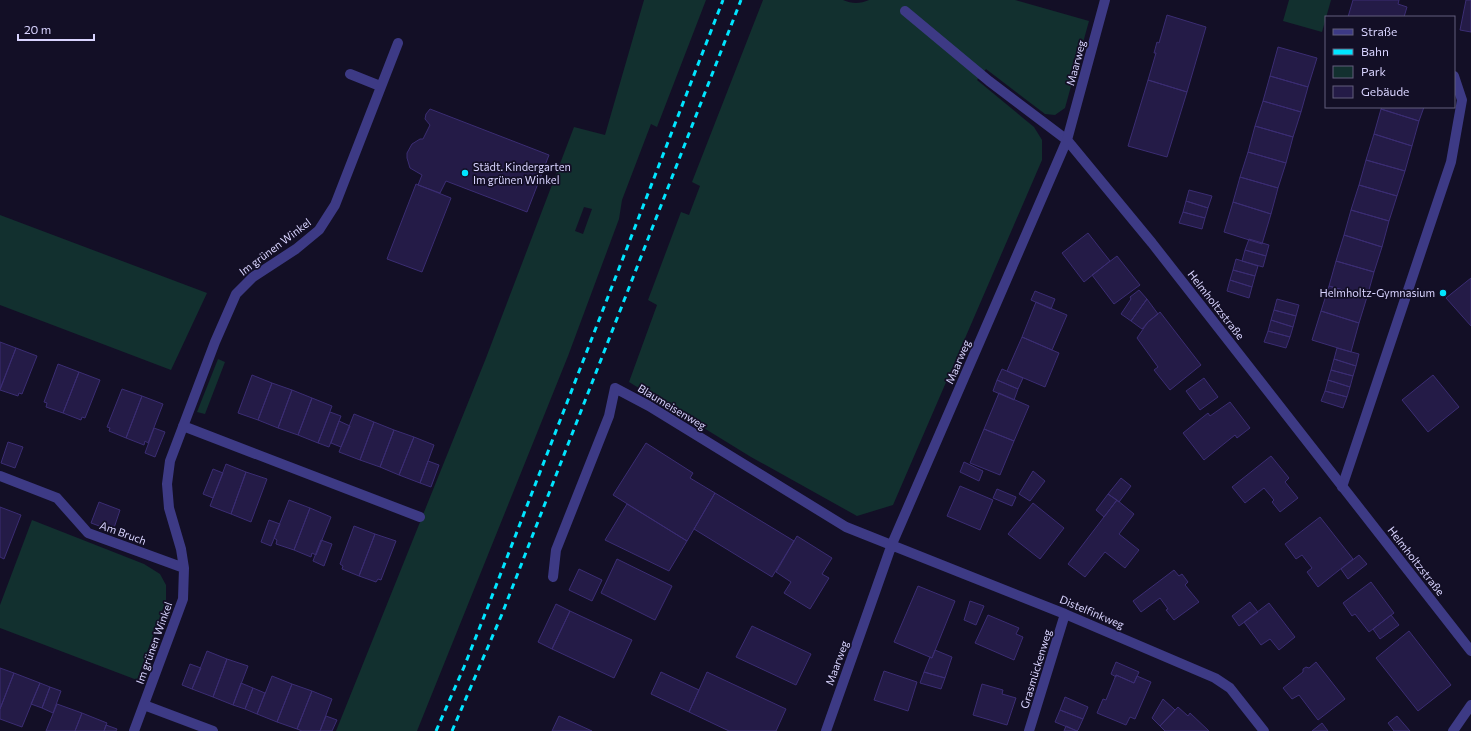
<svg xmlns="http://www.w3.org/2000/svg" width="1471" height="731" font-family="Commissioner,sans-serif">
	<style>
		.green { fill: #12302f; fill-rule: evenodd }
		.building { fill: #241b47; stroke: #3b2d73 }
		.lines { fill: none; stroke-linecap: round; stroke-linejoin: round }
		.lane { stroke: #3d3a85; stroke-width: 10 }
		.street { stroke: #3d3a85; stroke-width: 10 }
		.rail { stroke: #00e5ff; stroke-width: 3; stroke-dasharray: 6 5; stroke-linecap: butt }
		.poi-dot { fill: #00e5ff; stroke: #130f26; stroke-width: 1.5 }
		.labels { text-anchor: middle; stroke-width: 3.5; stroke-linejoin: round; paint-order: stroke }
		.street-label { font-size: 11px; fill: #d9d4ff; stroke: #130f26 }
		.poi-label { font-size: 11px; fill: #d9d4ff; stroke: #130f26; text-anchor: start }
	</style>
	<rect width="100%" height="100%" fill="#130f26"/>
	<!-- green -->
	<path class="green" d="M644,0h62l-49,127 -6,-3 -29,76 -3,19 -51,137 -151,375h-81l150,-373 88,-231 31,8zM584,207l8,2 -9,25 -8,-3z
		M763,0h80c9,4 17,4 26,0h146l74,21 -24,87 -10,7 -10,-1 -59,-45 -9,11 57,47 8,13v20l-149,345 -36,11 -106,-59 -122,-75 28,-77 -9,-5 33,-88 8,3 11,-29 -8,-4z
		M1289,0h42l-9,32 -39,-11z
		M0,215l207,78 -36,77 -171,-65z
		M218,359l7,3 -20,52 -8,-2z
		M32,520l112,44 16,10 6,11v15l-29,80 -137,-52v-23z"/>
	<!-- building -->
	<path class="building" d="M1353,0h46l-1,4 9,3 -3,10h-56z
		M1466,0h5v32l-11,-2z
		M1167,15l39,12 -19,65 -39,-12 8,-27h-2l3,-11 2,1z
		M1278,47l39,11 -9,29 -38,-11z
		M1270,76l38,11 -7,25 -38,-11z
		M1148,80l39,12 -20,65 -39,-11z
		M1263,101l38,11 -8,25 -38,-11z
		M1382,107h42l-5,14 -38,-12z
		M430,109l119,46 -22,57 -81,-31 -6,12 -22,-8 4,-10 -12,-7 -3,-10v-5l5,-9 8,-5h3l7,-14 -5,-6 1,-5z
		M1381,109l38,12 -7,25 -38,-12z
		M1255,126l38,11 -7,26 -38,-11z
		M1374,134l38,12 -7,25 -39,-11z
		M1248,152l38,11 -8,25 -38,-11z
		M1366,160l39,11 -8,25 -38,-11z
		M1240,177l38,11 -7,26 -38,-12z
		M416,184l35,14 -29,74 -35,-13z
		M1359,185l38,11 -8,25 -38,-11z
		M1189,190l23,6 -4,12 -22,-7z
		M1186,201l22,7 -3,10 -22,-6z
		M1233,202l38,12 -9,30 -38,-12z
		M1351,210l38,11 -7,26 -38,-12z
		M1183,212l22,6 -3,11 -23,-6z
		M1088,233l22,28 -26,21 -22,-29z
		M1344,235l38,12 -8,25 -38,-11z
		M1249,239l20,6 -3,11 -21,-6z
		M1245,250l21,6 -3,11 -21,-6z
		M1117,256l23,29 -26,19 -22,-29z
		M1236,259l22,7 -3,10 -22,-6z
		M1336,261l38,11 -7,25 -38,-11z
		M1233,270l22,6 -3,11 -22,-7z
		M1471,278v48l-25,-28z
		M1230,280l22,7 -3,11 -22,-7z
		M1329,286l38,11 -8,26 -38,-12z
		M1139,290l8,9 -16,22 -10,-7 10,-15 -1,-2z
		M1035,291l20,8 -4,10 -20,-9z
		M1147,299l11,15 -10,8 -6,7 -11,-8z
		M1277,299l22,6 -3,11 -22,-6z
		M1036,302l31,13 -15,35 -30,-13z
		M1274,310l22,6 -3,11 -22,-7z
		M1321,311l38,12 -8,29 -39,-12z
		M1160,312l41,53 -31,25 -16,-20 4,-3 -21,-29 11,-16z
		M1271,320l22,7 -3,10 -22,-6z
		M1268,331l22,6 -4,11 -22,-6z
		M1022,337l37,16 -14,34 -38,-16z
		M0,342l16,6 -16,41z
		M16,348l21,8 -15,38 -3,-1 -1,3 -18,-6z
		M1337,348l22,6 -3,12 -22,-7z
		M1334,359l22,7 -3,10 -22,-6z
		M58,364l21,8 -16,41 -17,-6 1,-4 -3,-1z
		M1002,369l21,9 -5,11 -21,-9z
		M1331,370l22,6 -3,11 -22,-7z
		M79,372l21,8 -15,38 -3,-1 -1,3 -18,-7z
		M252,375l20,8 -14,37 -20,-7z
		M1433,375l26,32 -31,25 -26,-32z
		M1204,378l14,19 -18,13 -14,-19z
		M997,380l21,9 -4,11 -21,-9z
		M1328,380l22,7 -3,10 -22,-6z
		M272,383l20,7 -14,38 -20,-8z
		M122,389l20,7 -16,42 -17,-7 1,-3 -3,-1z
		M292,390l20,8 -14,37 -20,-7z
		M1325,391l22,6 -4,11 -22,-7z
		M999,393l30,13 -15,35 -30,-12z
		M142,396l21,8 -15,39 -3,-2 -1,4 -18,-7z
		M312,398l20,8 -14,37 -20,-8z
		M1230,402l20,26 -13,10 -2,-3 -31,25 -21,-27 25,-20 2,3z
		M330,412l11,4 -12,31 -11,-4z
		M354,414l20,8 -14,38 -21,-8z
		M339,421l11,5 -9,21 -10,-4z
		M374,422l20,8 -14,37 -20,-7z
		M154,428l11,4 -10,25 -10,-4z
		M984,429l30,12 -14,34 -30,-12z
		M394,430l20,7 -15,38 -19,-8z
		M414,437l20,8 -14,38 -21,-8z
		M8,442l15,5 -8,21 -14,-5z
		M646,443l47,30 -3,5 25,15 -28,48 -74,-46z
		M1271,456l18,22 -4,4 13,16 -18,14 -8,-10 2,-2 -10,-12 -19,15 -13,-16z
		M428,461l11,4 -8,22 -11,-4z
		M964,462l19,9 -4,10 -19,-9z
		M226,464l20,8 -15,42 -21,-8z
		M213,469l10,4 -10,25 -10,-4z
		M1033,471l12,10 -15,20 -11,-7z
		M246,472l21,7 -16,43 -20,-8z
		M1121,478l10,8 -12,16 -11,-8z
		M960,486l33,14 -13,30 -33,-14z
		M997,489l19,8 -4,9 -19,-8z
		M715,493l79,48 -22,36 -78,-48z
		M1108,494l9,6 -13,17 -8,-7z
		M289,500l21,8 -16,42 -18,-6 1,-4 -3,-2z
		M1117,500l17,14 -15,20 20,16 -14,18 -20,-16 -20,25 -17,-13z
		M99,502l21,8 -7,21 -22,-8z
		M1033,503l31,25 -24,31 -32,-25z
		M627,504l60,37 -18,30 -64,-31z
		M0,507l21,8 -17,44 -4,-2z
		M310,508l21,9 -15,38 -4,-2 -1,4 -17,-7z
		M1320,517l33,42 -35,28 -11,-15 5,-4 -10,-13 -6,4 -11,-15z
		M269,520l11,4 -9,22 -10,-4z
		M354,526l21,8 -16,42 -17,-7 1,-3 -3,-2z
		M375,534l21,7 -15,39 -3,-1 -2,3 -17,-6z
		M797,536l35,22 -10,16 7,4 -19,31 -26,-16 7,-11 -15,-10z
		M321,540l11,4 -8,22 -11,-5z
		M1359,555l8,9 -19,15 -7,-10z
		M617,559l55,27 -17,34 -54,-27z
		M579,569l23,11 -10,21 -23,-11z
		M1174,570l5,6 3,-2 6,8 -3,3 14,17 -25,18 -8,-10 2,-1 -8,-11 -19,14 -8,-11z
		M1371,582l23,31 -25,19 -14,-18 -3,2 -9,-13z
		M918,586l37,15 -23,57 -38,-16z
		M970,601l14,5 -8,19 -12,-5z
		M1250,602l8,10 -19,14 -7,-10z
		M1269,603l26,34 -16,13 -9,-11 -9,6 -17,-23z
		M556,604l14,7 -18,38 -14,-7z
		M570,611l62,29 -18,38 -62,-29z
		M988,615l31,13 -3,6 7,3 -9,23 -39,-17z
		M1391,615l8,10 -19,14 -7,-10z
		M752,626l59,28 -15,31 -60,-28z
		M1409,631l42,54 -33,26 -42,-53z
		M935,650l17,7 -7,21 -21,-6 6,-15 2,1z
		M207,651l20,8 -14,38 -21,-8z
		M227,659l21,7 -15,39 -20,-8z
		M1116,662l23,10 -5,11 -18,-8v2l-5,-3z
		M1316,662l29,37 -27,21 -19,-25 -7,4 -9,-11 20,-16v-3l3,-2 3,1z
		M190,664l11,4 -9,21 -10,-4z
		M0,668l14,5 -14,36z
		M884,671l33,11 -9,29 -34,-11z
		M661,672l38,18 -10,22 -38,-18z
		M707,672l79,37 -10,22h-47l-40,-19z
		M924,672l21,6 -4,11 -21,-6z
		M14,673l26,10 -18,44 -22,-8v-10z
		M1116,675l18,8 3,-7 14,6 -16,37 -5,-2 -4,8 -29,-12 6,-14 3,1z
		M272,676l20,8 -15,38 -20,-8z
		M40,683l10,4 -8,21 -11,-4z
		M241,683l12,5 -8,21 -12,-4z
		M292,684l20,7 -15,38 -20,-7z
		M982,684l21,6 -1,4 14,4 -9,27 -34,-10z
		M50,687l11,4 -8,22 -11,-5z
		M253,688l12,5 -8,21 -12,-5z
		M312,691l20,8 -12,32h-18l-5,-2z
		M1065,697l23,10 -5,12 -23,-9z
		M1163,699l12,11 -15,16 -8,-8z
		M57,704l25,9 -7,18h-29z
		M1178,707l10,9 2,-3 19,18h-44l-5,-5z
		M1060,710l23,9 -5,11 -1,1 -22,-9z
		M82,713l25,10 -3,8h-29z
		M326,716l11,4 -5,11h-12z
		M559,716l33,15h-40z
		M1397,716l13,15h-16l-6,-8z
		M1322,723l6,8h-16z
		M106,725l11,4 -1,2h-12z
		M1066,726l11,5h-13z"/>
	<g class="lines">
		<!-- lane -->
		<path class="lane" d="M905,11l84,70 78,59
			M1342,487l109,-325 11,-62 -8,-24"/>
		<!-- street -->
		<path class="street" d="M350,74l30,12
			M1067,140l85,103 319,408
			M183,426l237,91
			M0,476l57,22 31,35 96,35
			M553,577l3,-27 53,-134 6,-28 34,18 197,121 219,87 150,64 15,10 34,43
			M144,705l69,26
			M134,731l49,-132 1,-31 -3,-19 -12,-41 -2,-24 3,-23 45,-119 21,-48 17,-17 43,-28 23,-19 16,-25 63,-162
			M826,731l66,-187 175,-404 38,-140
			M1029,731l36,-117
			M1453,731l18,-26"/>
		<!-- rail -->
		<path class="rail" d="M436,731l28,-64 23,-58 236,-609
			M452,731l50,-117 239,-614"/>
	</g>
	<!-- markers -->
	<g class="poi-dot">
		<circle cx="465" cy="173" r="4"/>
		<circle cx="1443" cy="293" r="4"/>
	</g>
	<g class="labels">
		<!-- street labels -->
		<g class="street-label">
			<text transform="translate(1076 63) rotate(-75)" y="4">Maarweg</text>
			<text transform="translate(275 247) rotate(-37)" y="4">Im grünen Winkel</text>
			<text transform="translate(1216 305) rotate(52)" y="4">Helmholtzstraße</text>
			<text transform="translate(958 362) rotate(-67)" y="4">Maarweg</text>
			<text transform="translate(672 407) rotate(31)" y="4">Blaumeisenweg</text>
			<text transform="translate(123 533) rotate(20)" y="4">Am Bruch</text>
			<text transform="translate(1416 561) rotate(52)" y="4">Helmholtzstraße</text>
			<text transform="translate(1092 612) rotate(23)" y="4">Distelfinkweg</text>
			<text transform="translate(154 643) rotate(-70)" y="4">Im grünen Winkel</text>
			<text transform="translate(837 663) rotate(-70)" y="4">Maarweg</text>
			<text transform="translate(1036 669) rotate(-73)" y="4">Grasmückenweg</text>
		</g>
		<!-- poi labels -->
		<g class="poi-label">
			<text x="473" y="171">Städt. Kindergarten<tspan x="473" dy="13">Im grünen Winkel</tspan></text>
			<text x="1435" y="297" text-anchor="end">Helmholtz-Gymnasium</text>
		</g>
	</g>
	<!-- legend -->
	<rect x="1325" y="16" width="130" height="92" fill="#130f26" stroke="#625e7d"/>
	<rect x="1333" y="29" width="20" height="6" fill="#3d3a85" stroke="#625e7d"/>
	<text x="1361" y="36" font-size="12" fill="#d9d4ff">Straße</text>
	<rect x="1333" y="49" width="20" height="6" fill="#00e5ff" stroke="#625e7d"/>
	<text x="1361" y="56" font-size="12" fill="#d9d4ff">Bahn</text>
	<rect x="1333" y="66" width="20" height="12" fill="#12302f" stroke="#625e7d"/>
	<text x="1361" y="76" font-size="12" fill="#d9d4ff">Park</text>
	<rect x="1333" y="86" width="20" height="12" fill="#241b47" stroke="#625e7d"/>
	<text x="1361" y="96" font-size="12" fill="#d9d4ff">Gebäude</text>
	<!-- scale -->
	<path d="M18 34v6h76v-6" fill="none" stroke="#d9d4ff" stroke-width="2"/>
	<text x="24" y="34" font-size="12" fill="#d9d4ff" stroke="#130f26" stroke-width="3" paint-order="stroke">20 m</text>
</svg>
